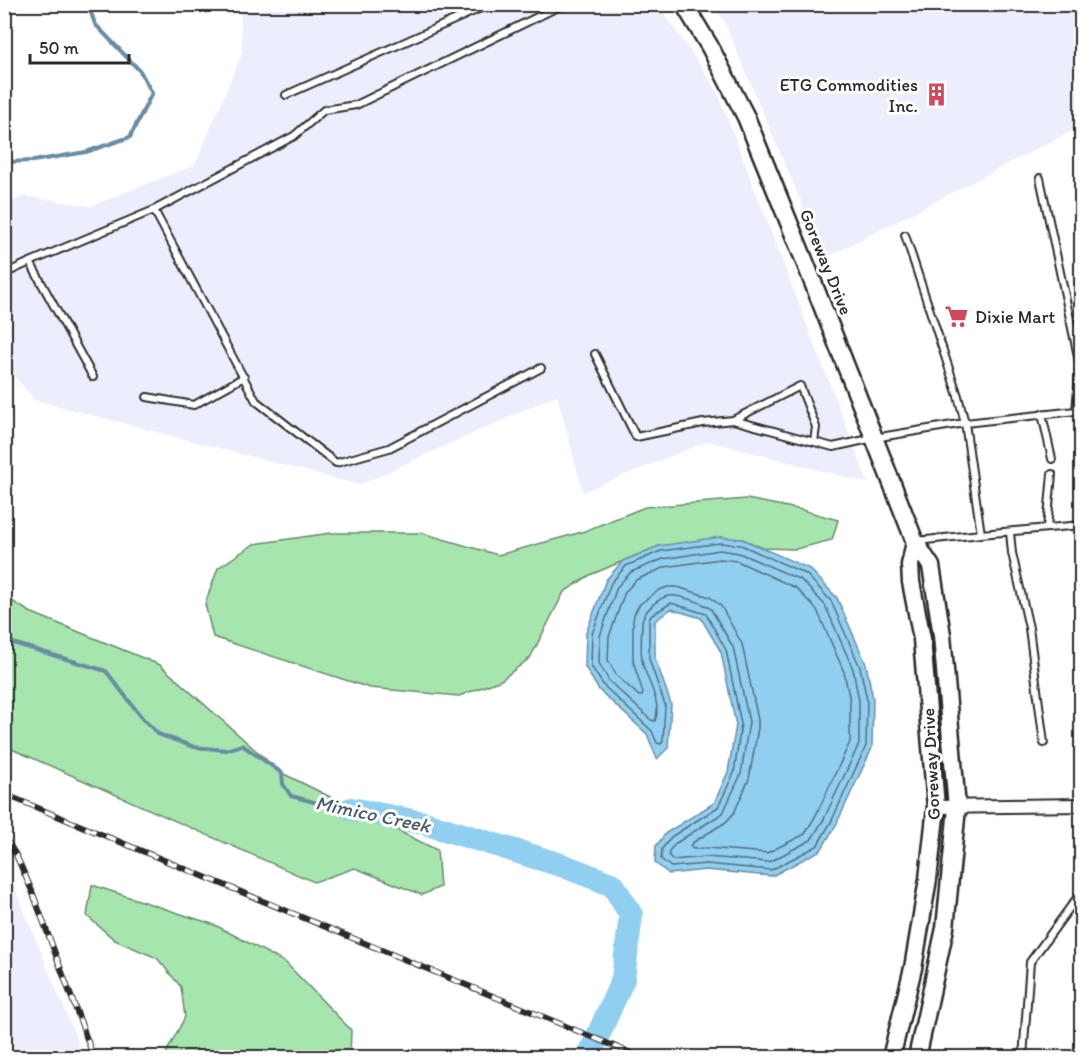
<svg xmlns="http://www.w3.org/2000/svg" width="1086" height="1062" font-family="Itim,sans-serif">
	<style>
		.built { fill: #eceefd }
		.green { fill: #a6e6ae; stroke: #68886c; stroke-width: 1.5 }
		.water { fill: #91cff1; stroke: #688da2; stroke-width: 1.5 }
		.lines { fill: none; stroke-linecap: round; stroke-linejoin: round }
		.shore { stroke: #546d7a; stroke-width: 1.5 }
		.stream { stroke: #688da2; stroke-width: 4 }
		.river { stroke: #91cff1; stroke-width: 24 }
		.service-casing { stroke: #2b2b2b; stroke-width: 10 }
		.minor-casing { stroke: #2b2b2b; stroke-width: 16 }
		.secondary-casing { stroke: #2b2b2b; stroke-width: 21 }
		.service { stroke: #fff; stroke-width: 6 }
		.minor { stroke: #fff; stroke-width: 12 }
		.secondary { stroke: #fff; stroke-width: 16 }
		.rail-casing { stroke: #2b2b2b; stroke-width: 6 }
		.rail { stroke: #fff; stroke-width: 4; stroke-dasharray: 11; stroke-linecap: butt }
		.labels { text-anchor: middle; stroke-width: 6; stroke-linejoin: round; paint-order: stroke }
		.poi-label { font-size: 18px; fill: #2b2b2b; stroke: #fff; text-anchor: end }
		.street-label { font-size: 18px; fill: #2b2b2b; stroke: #fff }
		.water-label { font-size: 20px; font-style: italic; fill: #4a5c66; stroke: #fff }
	</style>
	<rect width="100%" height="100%" fill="#fff"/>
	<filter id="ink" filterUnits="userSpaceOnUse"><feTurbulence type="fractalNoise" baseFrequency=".0167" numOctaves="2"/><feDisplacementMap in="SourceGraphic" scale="12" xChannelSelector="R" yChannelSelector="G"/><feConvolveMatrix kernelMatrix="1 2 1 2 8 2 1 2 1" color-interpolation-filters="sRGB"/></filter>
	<g filter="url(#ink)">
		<!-- built -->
		<path class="built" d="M240,5h418l58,84 152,394 -160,-42 -125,51 -26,-97 -198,90 -324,-85 -30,-34 -1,-161 20,-9 67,10 104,-41 47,-112z
			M712,5h369v121l-256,132 -101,-237z
			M5,864l79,193h-79z"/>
		<!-- green -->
		<path class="green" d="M747,499l55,11 36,10 -6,20 -36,9 -33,-1 -21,-9 -83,7 -69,29 -26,17 -34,66 -29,22 -42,16 -89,-8 -157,-51 -8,-33 13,-36 36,-24 77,-11h91l76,22 84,-23 63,-25z
			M5,597l25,15 130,53 120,107 157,78 3,37 -18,8 -67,-27 -41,14 -309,-136z
			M92,885l123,40 71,38 65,67 -1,27h-186l21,-40 -4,-30 -24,-29 -42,-18 -28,-24z"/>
		<!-- water -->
		<path class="water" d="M720,537l22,2 68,30 27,29 29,66 7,35 -1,49 -36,77 -15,25 -49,26 -66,-6 -37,4 -14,-11 1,-17 10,-13 48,-30 14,-31 8,-47 -15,-73 -20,-34 -30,-9 -16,12v37l16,46 -3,44 -11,11 -10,-25 -48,-44 -14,-23 1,-34 20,-53 17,-19 36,-15z"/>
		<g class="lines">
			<!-- shore -->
			<path class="shore" d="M720,543l21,2 65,29 25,27 29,66 7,33 -1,46 -35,76 -14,24 -46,24 -65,-6 -35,3 -10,-8 1,-10 9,-12 47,-30 16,-34 7,-49 -15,-74 -20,-36 -35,-11 -19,12 -3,4v40l16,46 -2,36 -2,3 -4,-1 -5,-12 -48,-45 -13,-20 1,-32 19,-51 15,-17 35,-15z
				M720,550l19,3 62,27 24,25 28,64 6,32v43l-35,75 -13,21 -42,22 -63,-5 -33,3 -4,-4v-5l7,-8 47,-30 18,-39 8,-52 -16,-75 -22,-38c-7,-6 -33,-15 -42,-13 -10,1 -25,15 -27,25 0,12 -2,26 0,39 3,19 21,41 13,61l-4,-1 -42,-39 -10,-18 1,-27 17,-49 14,-15 32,-13z
				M720,559l17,2 59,27 21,22 27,62 6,29v41l-34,73 -11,19 -38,19 -60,-5 -14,1 -3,-3 2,-3 34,-21 8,-9 15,-34 9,-51v-8l-16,-76 -21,-38 -11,-9 -33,-10h-9l-9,3 -19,14 -6,10 -1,7v40l10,32 -1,3h-3l-23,-21 -8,-15 1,-23 16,-45 11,-12 29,-13z"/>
			<!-- stream -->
			<path class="stream" d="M4,162l29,-1 53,-9 44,-15 22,-44 -12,-22 -45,-47 -7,-20
				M4,633l9,10 93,28 37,48 15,15 36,13 32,3 16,-5 40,28 1,11 8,12 50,13h10"/>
			<!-- river -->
			<path class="river" d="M351,809l73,14 140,43 49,19 18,30 -8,64 -35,79"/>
			<defs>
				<path id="service" d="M286,95l204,-91
					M1040,178l40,188 -4,45
					M905,235l53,161 7,27 111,-12 6,2
					M4,274l26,-12
					M595,354l41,83 67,-14 30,-3 100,27 41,-9 91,-15 16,111 -64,7
					M541,368l-152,80 -53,15 -80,-62 -102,-191 140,-74 30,-26 32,-5 208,-101
					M93,377l-63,-115 124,-52
					M147,397l47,8 50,-28
					M1042,414l10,45
					M733,420l67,-34 16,41 -2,15
					M1047,528l5,-54
					M1010,532l2,21 17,75 15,115
					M981,534l101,-9
					M1023,1058l7,-96 52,-71"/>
				<path id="minor" d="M936,807l146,-2"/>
				<path id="secondary" d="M684,4l26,43 36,70 57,140 112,285 16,24 11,69 15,173 -12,120 -28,130
					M891,1058l22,-90 15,-89 8,-72 -14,-168 -11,-57 -1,-17 5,-23"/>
			</defs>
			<!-- service casing -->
			<use href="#service" class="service-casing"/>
			<!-- minor casing -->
			<use href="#minor" class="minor-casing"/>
			<!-- secondary casing -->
			<use href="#secondary" class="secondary-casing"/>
			<!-- service -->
			<use href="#service" class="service"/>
			<!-- minor -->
			<use href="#minor" class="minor"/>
			<!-- secondary -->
			<use href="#secondary" class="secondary"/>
			<defs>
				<path id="rail" d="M4,794l639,264
					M4,836l12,19 16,36 62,167"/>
			</defs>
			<!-- rail casing -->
			<use href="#rail" class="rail-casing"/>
			<!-- rail -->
			<use href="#rail" class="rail"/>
		</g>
	</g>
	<!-- icons -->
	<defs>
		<symbol id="building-bare" viewBox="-9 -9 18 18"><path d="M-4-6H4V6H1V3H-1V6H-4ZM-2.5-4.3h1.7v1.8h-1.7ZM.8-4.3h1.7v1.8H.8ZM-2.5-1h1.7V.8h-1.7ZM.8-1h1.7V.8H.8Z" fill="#d1495b" stroke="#fff" stroke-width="2.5" paint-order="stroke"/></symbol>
		<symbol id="supermarket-bare" viewBox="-9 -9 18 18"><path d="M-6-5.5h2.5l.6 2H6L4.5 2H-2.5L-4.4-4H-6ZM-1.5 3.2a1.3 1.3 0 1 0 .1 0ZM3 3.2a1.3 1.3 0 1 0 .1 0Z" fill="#d1495b" stroke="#fff" stroke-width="2.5" paint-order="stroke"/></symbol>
	</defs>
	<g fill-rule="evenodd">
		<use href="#building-bare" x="920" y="78" width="33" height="33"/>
		<use href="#supermarket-bare" x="940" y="300" width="33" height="33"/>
	</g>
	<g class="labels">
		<!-- poi labels -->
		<g class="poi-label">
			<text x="918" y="91">ETG Commodities<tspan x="918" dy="21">Inc.</tspan></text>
			<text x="975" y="323" text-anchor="start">Dixie Mart</text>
		</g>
		<!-- street labels -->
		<g class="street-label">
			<text transform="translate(826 262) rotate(68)" y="6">Goreway Drive</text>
			<text transform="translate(931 764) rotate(-93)" y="6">Goreway Drive</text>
		</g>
		<!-- water labels -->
		<g class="water-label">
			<text transform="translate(373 814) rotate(12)" y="7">Mimico Creek</text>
		</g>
	</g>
	<!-- margin -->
	<rect width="1086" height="1062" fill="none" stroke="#fff" stroke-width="24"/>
	<rect x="12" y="12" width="1062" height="1038" fill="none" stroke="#2b2b2b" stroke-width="2" filter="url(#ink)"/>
	<!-- scale -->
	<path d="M30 54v9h99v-9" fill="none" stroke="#2b2b2b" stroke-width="3"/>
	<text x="39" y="54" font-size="18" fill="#2b2b2b" stroke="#ffffff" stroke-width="4.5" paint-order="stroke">50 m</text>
</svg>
